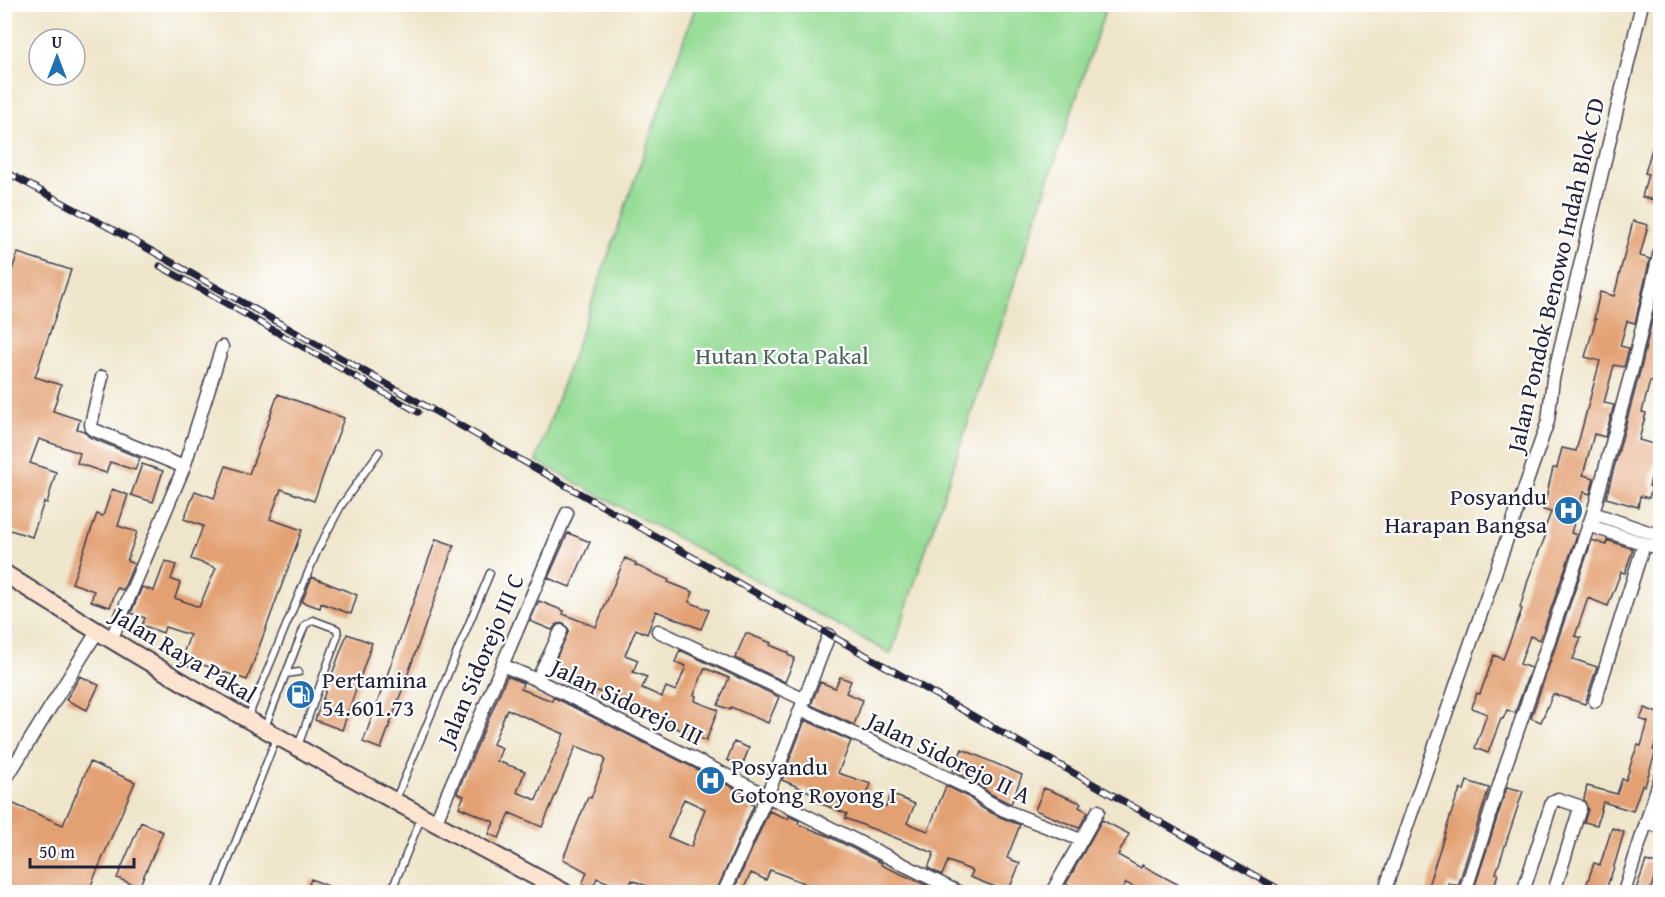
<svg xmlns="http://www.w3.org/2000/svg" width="1665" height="897" font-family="'Gentium Book Plus',serif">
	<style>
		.green { fill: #95dc95; stroke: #5c7f68; stroke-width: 1.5 }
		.building { fill: #e3a173; fill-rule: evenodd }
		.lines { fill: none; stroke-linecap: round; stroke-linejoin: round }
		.lane-casing { stroke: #413f50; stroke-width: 9 }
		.street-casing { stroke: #413f50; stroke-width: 15 }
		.secondary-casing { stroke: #413f50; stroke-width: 20 }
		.lane { stroke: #fff; stroke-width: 6 }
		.street { stroke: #fff; stroke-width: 12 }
		.secondary { stroke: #fde4d1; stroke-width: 16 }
		.rail-casing { stroke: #22223b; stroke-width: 7 }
		.rail { stroke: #fff; stroke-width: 4.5; stroke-dasharray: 14; stroke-linecap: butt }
		.labels { text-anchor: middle; stroke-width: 4.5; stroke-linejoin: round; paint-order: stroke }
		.street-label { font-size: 24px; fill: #22223b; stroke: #fff }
		.park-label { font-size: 24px; fill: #4a635a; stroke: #fff }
		.poi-label { font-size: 24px; fill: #22223b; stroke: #fff; text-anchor: start }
	</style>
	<rect width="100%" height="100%" fill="#fff"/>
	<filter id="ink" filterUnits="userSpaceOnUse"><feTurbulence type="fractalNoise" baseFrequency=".0167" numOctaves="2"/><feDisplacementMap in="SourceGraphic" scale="12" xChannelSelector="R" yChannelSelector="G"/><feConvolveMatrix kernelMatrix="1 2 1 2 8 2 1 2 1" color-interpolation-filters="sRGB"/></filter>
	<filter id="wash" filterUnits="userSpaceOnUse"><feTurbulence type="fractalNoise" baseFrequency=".008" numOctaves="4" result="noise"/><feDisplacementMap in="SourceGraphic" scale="24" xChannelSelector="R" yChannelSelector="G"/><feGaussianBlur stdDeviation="1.35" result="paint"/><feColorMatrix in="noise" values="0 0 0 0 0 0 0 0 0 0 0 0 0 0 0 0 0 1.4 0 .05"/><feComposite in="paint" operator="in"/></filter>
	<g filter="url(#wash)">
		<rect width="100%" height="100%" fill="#efe5ca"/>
		<!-- green -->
		<path class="green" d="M696,5h411l-216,649 -355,-193z"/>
		<g id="blocks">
			<!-- building -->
			<path class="building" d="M1657,131l3,1v43l-6,25 -12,-3 6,-23 -3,-1z
				M1633,221l15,4 -8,31 10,3 -15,64 -8,-2 -7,25 9,2 -5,19 -10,-2 -10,38 10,2 -9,32 -11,-3 -11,41 11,3 -4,16 -6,-2 -2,4 -11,37 6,2 -37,105 -10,-4 -10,28 11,4 -16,45 -8,-3 -4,9h-2l-13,34 -13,-5 12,-34 -15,-6 5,-15 3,1 14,-39 9,4 19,-50 -2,-1 9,-31 18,-45 -3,-1 7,-19 -8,-2 10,-42h4l5,-20 14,3 24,-90 -15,-4 11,-38h-2l3,-14 3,-13 14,4z
				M18,253l53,17 -36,107 26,8 -8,26 27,9 -3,9 7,2 5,6 51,21 -5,12 -25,-8 -4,11 -29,-10 3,-10 -41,-14 -9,24 26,9 -9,31 -3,-1 -12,35 -28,-9v-236z
				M1660,285v44l-2,11h2v23l-5,20 -5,-2 -8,31 4,1 -7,27 21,6 -11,40 3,1 -3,11 -9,-2 -2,11 -32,-9 36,-134z
				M278,394l66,24 -30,83 -33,-12 -11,30 32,11 -55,150 -55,-19 -2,5 -10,-4 10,-27 -25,-8 -2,6 -21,-8 3,-7 -14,-5 11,-26 12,4 11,-30 11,4 -5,14 9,4 -5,15 24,9 17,-39 -25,-9 12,-33 -19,-7 11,-28 19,7 12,-32 23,8z
				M142,464l21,7 -10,31 -22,-7z
				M112,489l16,6 -10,31 19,6 -10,29 7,3 -11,26 -6,-2 -7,19 -19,-6 3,-10 -22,-8 25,-69 6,2z
				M568,533l22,9 -20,45 -22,-9z
				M436,539l18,6 -73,204 -18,-7z
				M1592,540l14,5 1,-5 26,9 -8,24 -4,-1 -13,34 -20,-8 -13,38 6,2 -8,21 24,8 -12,37 -32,-10 -12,28 -10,-4z
				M625,558l11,5 -1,2 34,15 -1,2 25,10 -4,10 20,8 -8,19 -45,-18 -9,23 -11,-5 -11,26 13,5 -5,12 14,5 -5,11 20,9 4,-10 10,4 10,-25 -11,-4 5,-12 99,47 -11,26 -37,-16 -1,3 -12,-5 11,-27 -24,-10 -11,27 2,1 -1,5 23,9 -12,31 -53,-23 2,-4 -105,-42 19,-42 -5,-7 -7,1 -5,6 -22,-9 9,-20 25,10 -1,3 33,13z
				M312,577l45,18 -6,19 -30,-11 -1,5 -18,-6z
				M746,633l25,10 -1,2 19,8 -1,2 7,3 -10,24 -50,-24z
				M347,634l25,9 -30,87 -27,-10z
				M80,676l19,9 -12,25 -21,-10z
				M507,676l16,7 -2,6 31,12 1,-4 201,101 -3,6 3,1 -38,87h-55l-29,-12 -3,7 -14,-5 -1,3 -17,-7 -5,11 -10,-4 5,-13 -24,-13 25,-62 3,1 14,-38 -1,-3 -28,-11 -34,81 -32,-14 -11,25 -10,-4 5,-12 -35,-15 5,-11 -7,-3zM507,709l57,25 -28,66 -19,-8 8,-21 -28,-10 5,-13 -9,-4zM684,799l21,10 -14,38 -23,-10z
				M840,677l11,4 -5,12 17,7 -9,25 -43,-20 9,-23 15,6z
				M1645,708l15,6v13l-7,23 3,1 -4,12 -7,23 -3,-1 -9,26 -30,-9 -6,23 -13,-3 4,-12 -4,-11 3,-13 30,8 5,-15 4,1 7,-23 5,-12 3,1 7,-24 -8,-3z
				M805,720l46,21 -13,32 33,11 -6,15 21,8 5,-13 24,10 -8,19 21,8 18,-45 21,10 15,12 18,9 20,8 -13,33 13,5 -12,29 -38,-15 3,-6 -25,-10 -6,14 -14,-7 6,-15 -89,-35 2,-4 -30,-12 2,-6 -37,-16z
				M734,742l15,6 -7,18 -15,-6z
				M962,749l60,26 -11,29 -20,-10 -16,-12 -22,-11z
				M90,762l45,20 -47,110h-84v-79l5,-11 54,23z
				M1467,781l22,7 -31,98 -10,-3 -3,9h-19l29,-90 6,-13 3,1z
				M1507,787l16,4 -27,82 2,1 -6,18h-19z
				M1044,788l37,15 -2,4 9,5 -9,16 -44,-18z
				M769,811l19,8 1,-3 10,5 -1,3 30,12 54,27 -1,2 60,27h-141l4,-9 -34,-13 -4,10 -15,-7 -9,19h-9z
				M1102,820l27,14 -11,21 23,13 1,-3 50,27h-48l-18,-9 -5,9h-41l-14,-8z
				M141,822l22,10 -24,55 -22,-9z
				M1612,828l12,4 -11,38 -8,22h-12l2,-5 -8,-4 7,-20 6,2z
				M1646,861l14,4v15l-6,-2 -4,14h-15z
				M311,879l32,13h-37z"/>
		</g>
	</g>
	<g filter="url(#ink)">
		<use href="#blocks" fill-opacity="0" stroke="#413f50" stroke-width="1.5"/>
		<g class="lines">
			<defs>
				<path id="lane" d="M286,674l13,-2
					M248,717l70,-168 23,-43 38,-54
					M265,727l40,-102 8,-5 24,9 1,6 -40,111
					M395,801l95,-228
					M216,892l61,-156
					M391,892l30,-74"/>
				<path id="street" d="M102,377l-11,47 1,5 92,38 -73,173
					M184,467l38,-120
					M1593,513l67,23
					M1588,525l72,24
					M658,631l147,69
					M502,665l35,15 421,212
					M537,680l24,-49
					M1595,701l49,-157
					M801,709l170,80 16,12 17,9 77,30
					M4,782l93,-150
					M1646,822l14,5
					M435,823l132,-310
					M724,892l43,-96 62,-161
					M1052,892l46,-81
					M1384,892l164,-471 5,-42 89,-375
					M1465,892l40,-125 88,-254 41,-151 26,-111
					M1523,892l29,-90 6,-3 21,7 1,2 -26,84
					M1624,892l36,-113"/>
				<path id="secondary" d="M4,573c181,116 370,218 560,319"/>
			</defs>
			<!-- lane casing -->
			<use href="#lane" class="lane-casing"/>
			<!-- street casing -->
			<use href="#street" class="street-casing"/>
			<!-- secondary casing -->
			<use href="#secondary" class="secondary-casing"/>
			<!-- lane -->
			<use href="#lane" class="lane"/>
			<!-- street -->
			<use href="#street" class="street"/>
			<!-- secondary -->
			<use href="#secondary" class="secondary"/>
			<defs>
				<path id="rail" d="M4,171l132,71 1148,650
					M160,266l258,146"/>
			</defs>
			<!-- rail casing -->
			<use href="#rail" class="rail-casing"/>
			<!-- rail -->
			<use href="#rail" class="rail"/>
		</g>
	</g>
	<!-- icons -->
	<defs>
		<symbol id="hospital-disc" viewBox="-11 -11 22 22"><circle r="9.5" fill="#1f6fb2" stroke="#fff"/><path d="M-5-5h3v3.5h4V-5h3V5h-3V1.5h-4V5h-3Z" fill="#fff"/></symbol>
		<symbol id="fuel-disc" viewBox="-11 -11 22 22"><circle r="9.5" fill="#1f6fb2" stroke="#fff"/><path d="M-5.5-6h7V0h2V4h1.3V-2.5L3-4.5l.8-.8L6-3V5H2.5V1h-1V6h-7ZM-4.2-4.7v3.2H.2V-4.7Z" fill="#fff"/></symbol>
	</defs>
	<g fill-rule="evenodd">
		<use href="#hospital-disc" x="1552" y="494" width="33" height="33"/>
		<use href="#fuel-disc" x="284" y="678" width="33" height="33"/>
		<use href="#hospital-disc" x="694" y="764" width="33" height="33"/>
	</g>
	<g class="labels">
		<!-- street labels -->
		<g class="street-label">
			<text transform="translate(1556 275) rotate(-77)" y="8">Jalan Pondok Benowo Indah Blok CD</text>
			<text transform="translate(184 655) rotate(31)" y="8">Jalan Raya Pakal</text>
			<text transform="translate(481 660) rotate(-67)" y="8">Jalan Sidorejo III C</text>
			<text transform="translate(627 702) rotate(26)" y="8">Jalan Sidorejo III</text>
			<text transform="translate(949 758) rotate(26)" y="8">Jalan Sidorejo II A</text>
		</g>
		<!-- park labels -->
		<g class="park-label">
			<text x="782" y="364">Hutan Kota Pakal</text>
		</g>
		<!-- poi labels -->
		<g class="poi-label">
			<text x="1547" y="505" text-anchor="end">Posyandu<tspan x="1547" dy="28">Harapan Bangsa</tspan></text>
			<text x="322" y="688">Pertamina<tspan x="322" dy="28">54.601.73</tspan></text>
			<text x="731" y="775">Posyandu<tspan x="731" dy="28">Gotong Royong I</tspan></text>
		</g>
	</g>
	<!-- margin -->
	<rect width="1665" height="897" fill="none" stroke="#fff" stroke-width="24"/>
	<!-- north arrow -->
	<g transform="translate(57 57)"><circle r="28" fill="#ffffff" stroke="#a7a7b1" stroke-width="1.5"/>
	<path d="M0-4.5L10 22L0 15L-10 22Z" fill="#1f6fb2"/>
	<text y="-9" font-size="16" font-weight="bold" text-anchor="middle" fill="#22223b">U</text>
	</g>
	<!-- scale -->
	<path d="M30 858v9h104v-9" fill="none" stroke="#22223b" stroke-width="3"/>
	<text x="39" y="858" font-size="18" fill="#22223b" stroke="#ffffff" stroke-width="4.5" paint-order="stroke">50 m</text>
</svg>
